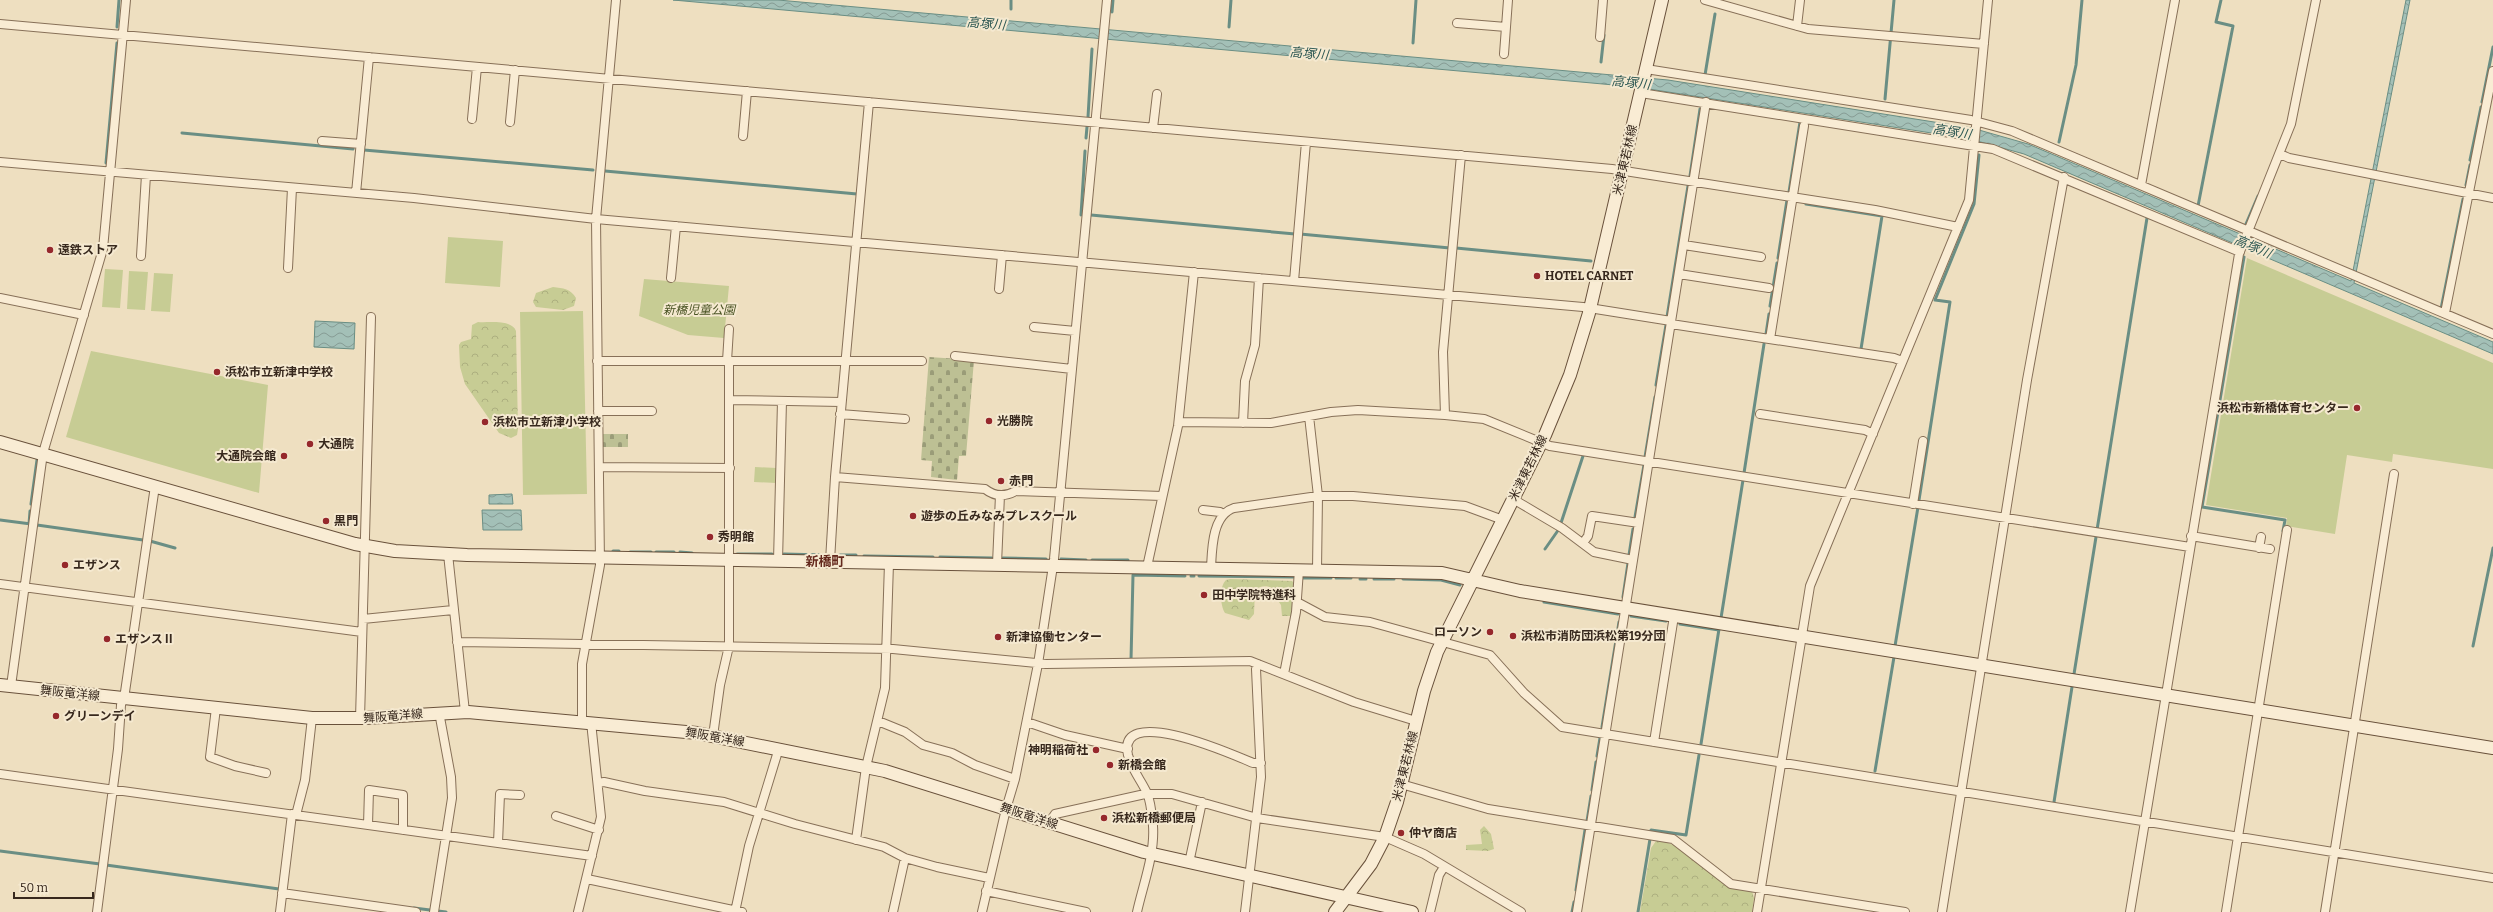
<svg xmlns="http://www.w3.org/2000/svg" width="2493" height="912" font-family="Bitter,'Noto Sans JP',serif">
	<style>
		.forest { fill: url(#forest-crowns) }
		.cemetery { fill: url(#cemetery-stones) }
		.park { fill: #c7cc94 }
		.water { fill: url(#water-waves); stroke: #6a8e84 }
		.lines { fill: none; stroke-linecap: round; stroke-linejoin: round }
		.stream { stroke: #6a8e84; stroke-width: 3 }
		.street-casing { stroke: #877058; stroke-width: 10 }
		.secondary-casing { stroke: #69513b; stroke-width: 14 }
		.street { stroke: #f9ecd4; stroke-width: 8 }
		.secondary { stroke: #f9ecd4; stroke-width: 12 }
		.poi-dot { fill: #96282c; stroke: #f5e9d0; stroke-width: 1.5 }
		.labels { text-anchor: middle; stroke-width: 4; stroke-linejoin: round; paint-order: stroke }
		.street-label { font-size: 12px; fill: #37281d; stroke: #f5e9d0 }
		.poi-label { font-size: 12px; font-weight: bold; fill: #37281d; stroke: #f5e9d0; text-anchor: start }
		.park-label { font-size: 12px; font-style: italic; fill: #495323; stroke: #f5e9d0 }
		.water-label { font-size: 13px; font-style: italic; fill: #2c5752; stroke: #f5e9d0 }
		.neighbourhood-label { font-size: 13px; font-weight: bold; fill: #64281c; stroke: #f5e9d0 }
	</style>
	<defs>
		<pattern id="forest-crowns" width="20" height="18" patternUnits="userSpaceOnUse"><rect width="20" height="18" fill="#c7cc94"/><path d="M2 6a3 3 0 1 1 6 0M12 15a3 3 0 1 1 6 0" fill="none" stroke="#acaf7f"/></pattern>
		<pattern id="cemetery-stones" width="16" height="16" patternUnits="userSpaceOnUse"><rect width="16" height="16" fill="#bdc094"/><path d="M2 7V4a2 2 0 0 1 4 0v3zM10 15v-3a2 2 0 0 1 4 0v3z" fill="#9a9c78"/></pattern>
		<pattern id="water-waves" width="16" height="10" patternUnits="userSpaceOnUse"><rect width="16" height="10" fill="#a3c0b7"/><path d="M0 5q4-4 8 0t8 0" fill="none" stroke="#869c94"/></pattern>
	</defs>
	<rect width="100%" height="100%" fill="#eedfc0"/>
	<!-- forest -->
	<path class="forest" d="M553,287c10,1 18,2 23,11l-2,8 -11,4 -27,-3 -3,-5 3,-9z
		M478,322c10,1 34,-3 38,9l2,98 -1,6 -6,3 -12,-5 -34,-49 -5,-17 -1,-22 2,-3 10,-3 1,-14z
		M1230,579l62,2 3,3 -4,32h-9l-1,-11 -5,-7 -1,-8c-5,-5 -15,-5 -20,0l-1,24 -5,6 -24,-7c-5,-8 -6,-26 1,-33z
		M1484,826l7,8 3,15 -6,2 -22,-1v-5l16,-1 -2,-14z
		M1660,840l16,6 50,38 26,7 2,7 -2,14h-112l11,-64 5,-7z"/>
	<!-- cemetery -->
	<path class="cemetery" d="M929,357l45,3 -8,96h-7l-2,24 -26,-3 1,-16 -11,-1z
		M603,434h25v13h-25z"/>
	<!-- park -->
	<path class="park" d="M448,237l55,4 -3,46 -55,-4z
		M2247,258l246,105v106l-100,-15 -1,8 -45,-7 -12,79 -49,-8 1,-8 -81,-13z
		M105,269l18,1 -3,38 -18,-1z
		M129,271l19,1 -3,38 -18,-1z
		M154,273l19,1 -3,38 -19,-1z
		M644,279l85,7 -5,52 -36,-3 -49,-19z
		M583,311l4,183 -64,1 -3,-183z
		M91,351l177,34 -9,108 -193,-56z
		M755,467l21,1v15l-22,-1z"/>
	<!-- water -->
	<path class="water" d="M673,0h105l890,80 304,48 56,16 323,137 55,-281h4l-56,283 139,59v12l-469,-200 -54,-15 -334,-52z
		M315,321l40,2 -1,26 -40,-2z
		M512,494l1,10h-24v-9z
		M482,510h39l1,20h-39z"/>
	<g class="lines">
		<!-- stream -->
		<path class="stream" d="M1011,9v-9
			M1112,12l1,-12
			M117,27l2,-27
			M1229,27l2,-27
			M1413,43l3,-43
			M1601,62l3,-27
			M1705,75l10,-61
			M1885,99l9,-99
			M2482,102l11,-55
			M1088,117l4,-68
			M182,133l171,16
			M1086,138l1,-11
			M2059,142l17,-77 6,-65
			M364,150l229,20
			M2470,160l11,-53
			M106,163l11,-120
			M605,171l252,23
			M1690,176l10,-67
			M2466,185l4,-20
			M1789,192l11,-70
			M1806,204l76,12 -21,133
			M2198,206l35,-180 -17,-4 5,-22
			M1081,215l4,-64
			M1091,215l204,19
			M2246,224l12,-28
			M1300,234l150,14
			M1456,248l135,13
			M2244,257l-42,250 83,13 -2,11
			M1778,258l9,-58
			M1770,306l7,-43
			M2439,308l2,1 22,-110
			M1667,317l21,-131
			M1766,334l3,-20
			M1656,385l10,-60
			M1645,457l10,-60
			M1744,473l20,-129
			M1919,500l31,-198 -15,-2 39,-96 5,-49
			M31,504l6,-44
			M1635,517l9,-52
			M0,520l31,4
			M1561,523l22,-67
			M29,524l1,-13
			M37,525l106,15
			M2097,530l50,-312
			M150,541l25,7
			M1545,549l14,-20
			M613,551h6
			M630,552h21
			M656,552h18
			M680,552l12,1
			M737,554h35
			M784,554l41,1
			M835,555h21
			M1629,555l4,-26
			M864,556l69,1
			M940,557l52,1
			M1003,558l43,1
			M1061,559l25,1
			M1092,560h36
			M1191,576h3
			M1199,576l96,1
			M1303,578h28
			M1336,578h15
			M1360,579h6
			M1374,579h20
			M1403,579l38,1 19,5
			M1623,597l5,-34
			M1544,602l74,12
			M1631,616l35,5
			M1721,618l22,-138
			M1680,624l39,6
			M1895,646l23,-139
			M2473,646l20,-98
			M1131,660l2,-85 52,1
			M2074,674l22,-137
			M1602,727l17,-105
			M1701,744l18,-115
			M1597,756l3,-18
			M1875,771l19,-114
			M1592,790l4,-28
			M2054,802l18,-115
			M1587,821l4,-25
			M1651,832v-2l35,5 13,-80
			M0,851l100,13
			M106,865l173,24
			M1576,890l9,-60
			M414,908l16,2
			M438,911l8,1
			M1572,912l2,-10
			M1638,912l12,-73"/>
		<defs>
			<path id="street" d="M1705,0l103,29 176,15
				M1457,23l49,4
				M0,24l1612,145 263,41 83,17
				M1797,26l3,-26
				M1600,37l3,-37
				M1504,54l4,-54
				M1646,69l325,51 41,11 481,203
				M1641,93l352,56 247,103
				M472,119l5,-52
				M510,122l5,-52
				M1153,128l4,-34
				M743,136l4,-45
				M322,141l39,3
				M2280,154l9,4 204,40
				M0,162l414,36 182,21 987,88 88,14
				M2141,185l34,-185
				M356,193l13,-136
				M1684,245l77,12
				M141,256l5,-81
				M288,268l4,-80
				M1679,274l90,14
				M671,278l5,-52
				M1294,281l12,-139
				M999,289l3,-34
				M0,298l84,17
				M2445,313l48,-242
				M1671,324l223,34 8,3
				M1034,327l41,4
				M1770,339l34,-213
				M955,356l117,13
				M597,361h325
				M727,361l2,-32
				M730,400l111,2
				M598,411h54
				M840,414l65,5
				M1760,414l105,16 8,4
				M1445,415l-2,-63 18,-197
				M1309,416l9,80 -1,74
				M1179,422l92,1 60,-11 27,-2 87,5 39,4 66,27 640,101
				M1243,423l2,-42 10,-36 4,-67
				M599,467l131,1
				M835,477l150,12c10,8 20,8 31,2l146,5
				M1513,499l49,29 32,24 39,8
				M1913,504l10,-63
				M1203,510l17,2 3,2
				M2191,536l79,13
				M1583,543l5,-7 4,-20 47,7
				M2259,548l2,-11
				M448,554l17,158
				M778,561l4,-160
				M830,561l5,-84 34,-375
				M997,564l3,-69
				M1147,567l31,-141 16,-154
				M1211,568c1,-19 1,-53 23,-60l84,-12h35l112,10 38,14
				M0,584l362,48
				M1297,602l28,15 45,5 120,33 34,38 38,34 931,151
				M363,619l90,-9
				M457,642l436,7 153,15 204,-3 104,41 62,19
				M1284,674l12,-62 3,-42
				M11,686l32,-233 60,-204 23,-249
				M216,708l-6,49 25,9 31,7
				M360,719l11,-402
				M582,721v-57l18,-99 -4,-346 20,-219
				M878,721l27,11 18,13 29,8 23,12 40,14
				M1027,722l38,13 63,14
				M713,736l7,-51 9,-39v-285
				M1654,742l20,-126
				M0,774l592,82
				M598,783l6,-1 41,9 79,11 71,22 89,23 21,11 32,9 52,11
				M1401,784l87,25 185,30 58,45 174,28
				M296,815l9,-35 7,-62
				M556,816l43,14
				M1049,823l6,-9 90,-20h27l85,24 128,19 39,17 97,58
				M368,825l1,-35 34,5v35
				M856,840l10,-73 19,-79 4,-125
				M498,843l2,-49 20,1
				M1189,863l13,-61
				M587,879l155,33
				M986,891l100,21
				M282,893l134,19
				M97,912l21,-163 3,-44 4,-13 30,-206
				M280,912l12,-98
				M434,912l18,-114 -1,-21 -12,-65
				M578,912l23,-95 -10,-95
				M735,912l14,-66 30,-98
				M893,912l12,-54
				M982,912l24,-103 9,-30 23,-115 16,-105 53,-559
				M1137,912c6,-27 18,-58 16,-86 -1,-10 -2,-24 -6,-33 -6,-13 -15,-23 -19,-38 -12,-53 108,1 125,8h8
				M1245,912l16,-135 -5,-108 2,-5
				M1430,912l9,-37 5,-8
				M1577,912l129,-810
				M1757,912l53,-326 159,-386 19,-200
				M1942,912l85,-532 37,-203
				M2130,912l109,-658 52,-130 25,-124
				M2226,912l61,-382
				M2325,912l69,-438"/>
			<path id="secondary" d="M0,442l355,102 40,7 72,4 975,18 78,18 973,157
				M0,685l312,33h53l103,-6 229,21 188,38 259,81 268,60
				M1335,912l36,-48 14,-27 12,-35 27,-111 13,-39 108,-217 25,-60 19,-62 73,-313"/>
		</defs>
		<!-- street casing -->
		<use href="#street" class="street-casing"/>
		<!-- secondary casing -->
		<use href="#secondary" class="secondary-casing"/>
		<!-- street -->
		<use href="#street" class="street"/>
		<!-- secondary -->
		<use href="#secondary" class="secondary"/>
	</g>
	<!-- markers -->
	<g class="poi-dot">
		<circle cx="50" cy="250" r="4"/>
		<circle cx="1537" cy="276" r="4"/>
		<circle cx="217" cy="372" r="4"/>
		<circle cx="2357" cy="408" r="4"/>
		<circle cx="989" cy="421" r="4"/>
		<circle cx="485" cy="422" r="4"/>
		<circle cx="310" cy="444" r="4"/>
		<circle cx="284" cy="456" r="4"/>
		<circle cx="1001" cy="481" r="4"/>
		<circle cx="913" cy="516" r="4"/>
		<circle cx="326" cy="521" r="4"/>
		<circle cx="710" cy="537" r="4"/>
		<circle cx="65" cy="565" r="4"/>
		<circle cx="1204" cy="595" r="4"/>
		<circle cx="1490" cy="632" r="4"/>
		<circle cx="1513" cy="636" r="4"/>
		<circle cx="998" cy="637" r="4"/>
		<circle cx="107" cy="639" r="4"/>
		<circle cx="56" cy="716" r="4"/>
		<circle cx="1096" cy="750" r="4"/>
		<circle cx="1110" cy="765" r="4"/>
		<circle cx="1104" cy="818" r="4"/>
		<circle cx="1401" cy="833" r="4"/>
	</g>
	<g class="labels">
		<!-- street labels -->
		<g class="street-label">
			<text transform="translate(1625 160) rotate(-77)" y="4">米津東若林線</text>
			<text transform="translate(1528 468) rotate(-64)" y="4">米津東若林線</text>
			<text transform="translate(70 693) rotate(6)" y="4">舞阪竜洋線</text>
			<text transform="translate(393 716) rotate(-5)" y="4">舞阪竜洋線</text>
			<text transform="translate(715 737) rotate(10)" y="4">舞阪竜洋線</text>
			<text transform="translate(1405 766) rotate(-76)" y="4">米津東若林線</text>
			<text transform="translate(1029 816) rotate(18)" y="4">舞阪竜洋線</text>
		</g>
		<!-- poi labels -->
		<g class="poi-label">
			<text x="58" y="254">遠鉄ストア</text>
			<text x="1545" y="280">HOTEL CARNET</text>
			<text x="225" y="376">浜松市立新津中学校</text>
			<text x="2349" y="412" text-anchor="end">浜松市新橋体育センター</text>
			<text x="997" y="425">光勝院</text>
			<text x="493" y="426">浜松市立新津小学校</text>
			<text x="318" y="448">大通院</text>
			<text x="276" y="460" text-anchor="end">大通院会館</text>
			<text x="1009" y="485">赤門</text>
			<text x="921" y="520">遊歩の丘みなみプレスクール</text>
			<text x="334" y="525">黒門</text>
			<text x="718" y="541">秀明館</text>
			<text x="73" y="569">エザンス</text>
			<text x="1212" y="599">田中学院特進科</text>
			<text x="1482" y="636" text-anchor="end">ローソン</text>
			<text x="1521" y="640">浜松市消防団浜松第19分団</text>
			<text x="1006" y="641">新津協働センター</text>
			<text x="115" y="643">エザンスⅡ</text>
			<text x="64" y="720">グリーンデイ</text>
			<text x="1088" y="754" text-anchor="end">神明稲荷社</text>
			<text x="1118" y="769">新橋会館</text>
			<text x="1112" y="822">浜松新橋郵便局</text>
			<text x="1409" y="837">仲ヤ商店</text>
		</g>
		<!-- park labels -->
		<g class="park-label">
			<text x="699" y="314">新橋児童公園</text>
		</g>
		<!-- water labels -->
		<g class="water-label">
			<text transform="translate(986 23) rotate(5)" y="5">高塚川</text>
			<text transform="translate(1309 53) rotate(5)" y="5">高塚川</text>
			<text transform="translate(1631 82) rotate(6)" y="5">高塚川</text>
			<text transform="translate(1952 131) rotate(9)" y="5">高塚川</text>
			<text transform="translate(2253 246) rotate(23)" y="5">高塚川</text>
		</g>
		<!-- neighbourhood labels -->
		<g class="neighbourhood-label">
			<text x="825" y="566">新橋町</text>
		</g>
	</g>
	<!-- scale -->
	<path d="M14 892v6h79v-6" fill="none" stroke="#37281d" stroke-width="2"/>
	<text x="20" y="892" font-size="12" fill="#37281d" stroke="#f5e9d0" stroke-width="3" paint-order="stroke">50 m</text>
</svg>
